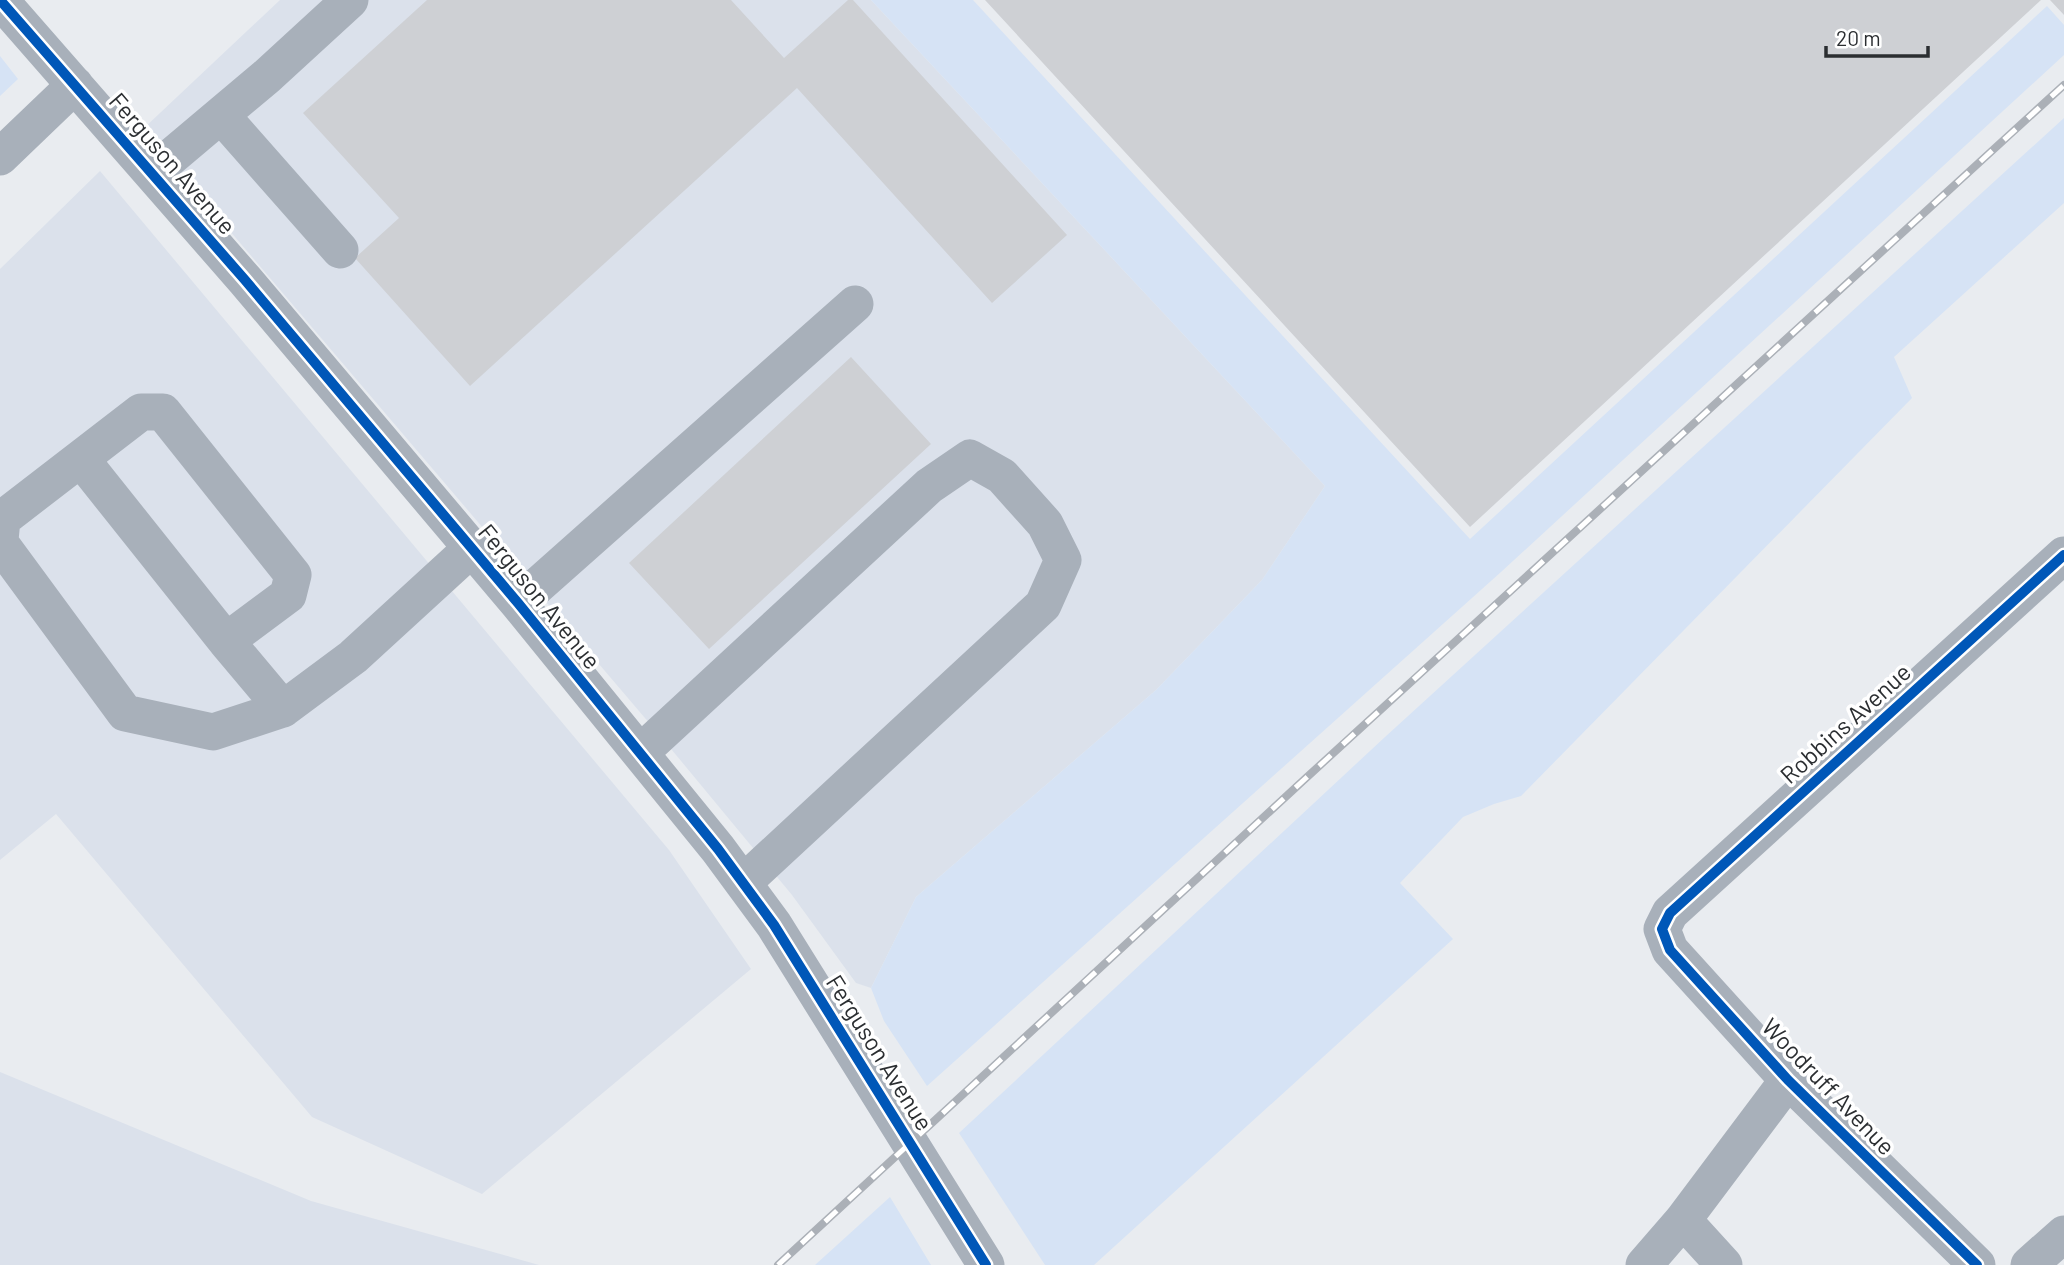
<svg xmlns="http://www.w3.org/2000/svg" width="2064" height="1265" font-family="Barlow,sans-serif">
	<style>
		.built { fill: #dbe1eb }
		.green { fill: #d6e3f5 }
		.building { fill: #ced0d4 }
		.lines { fill: none; stroke-linecap: round; stroke-linejoin: round }
		.minor { stroke: #a8b0ba; stroke-width: 37 }
		.rail-casing { stroke: #abb0b7; stroke-width: 8 }
		.rail { stroke: #fff; stroke-width: 5; stroke-dasharray: 16; stroke-linecap: butt }
		.cycleway-casing { stroke: #fff; stroke-width: 15 }
		.cycleway { stroke: #0057b8; stroke-width: 10 }
		.labels { text-anchor: middle; stroke-width: 7; stroke-linejoin: round; paint-order: stroke }
		.street-label { font-size: 24px; fill: #2b2e31; stroke: #fff }
	</style>
	<rect width="100%" height="100%" fill="#e9ecf0"/>
	<!-- built -->
	<path class="built" d="M280,0h591l454,486 -63,94 -106,110 -240,207 -45,91 -15,-5 -64,-88 -130,-157 -519,-609z
		M100,171l569,679 82,119 -269,225 -170,-77 -256,-303 -56,46v-591z
		M0,1072l311,129 228,64h-539z"/>
	<!-- green -->
	<path class="green" d="M871,0h102l497,539 577,-533 17,19v30l-563,517 -574,514 -43,-65 -13,-33 45,-91 240,-207 106,-110 63,-94z
		M0,56l18,23 -18,17z
		M2064,118v85l-170,154 18,41 -391,398 -27,8 -31,13 -63,66 53,56 -359,326h-49l-86,-132 426,-396z
		M890,1197l41,68h-116z"/>
	<!-- building -->
	<path class="building" d="M427,0h304l53,58 64,-58h5l214,235 -75,68 -195,-215 -327,298 -115,-128 44,-40 -96,-105z
		M985,0h1056l-571,527z
		M2050,0h14v15z
		M851,357l80,87 -222,205 -80,-86z"/>
	<g class="lines">
		<!-- minor -->
		<path class="minor" d="M0,0l245,280 273,323 200,246 56,76 212,340
			M221,115l119,135
			M0,157l75,-72
			M152,173l114,-96 84,-77
			M81,459l145,182 57,68
			M0,540l2,-21 139,-107h22l130,163 -5,20 -62,46
			M0,543l125,170 88,19 70,-23 70,-52 119,-109
			M518,603l337,-299
			M640,753l289,-267 41,-28 32,18 43,48 18,36 -20,45 -300,278
			M1683,1220l41,45
			M1644,1265l39,-45 105,-140
			M1977,1265l-189,-185 -118,-130 -8,-21 8,-16 394,-358
			M2029,1265l35,-31"/>
		<defs>
			<path id="rail" d="M778,1265l528,-487 758,-693"/>
		</defs>
		<!-- rail casing -->
		<use href="#rail" class="rail-casing"/>
		<!-- rail -->
		<use href="#rail" class="rail"/>
		<defs>
			<path id="cycleway" d="M0,0l245,280 273,323 200,246 56,76 212,340
				M1977,1265l-189,-185 -118,-130 -8,-21 8,-16 394,-358"/>
		</defs>
		<!-- cycleway casing -->
		<use href="#cycleway" class="cycleway-casing"/>
		<!-- cycleway -->
		<use href="#cycleway" class="cycleway"/>
	</g>
	<g class="labels">
		<!-- street labels -->
		<g class="street-label">
			<text transform="translate(172 164) rotate(49)" y="8">Ferguson Avenue</text>
			<text transform="translate(539 597) rotate(51)" y="8">Ferguson Avenue</text>
			<text transform="translate(1846 724) rotate(-42)" y="8">Robbins Avenue</text>
			<text transform="translate(879 1053) rotate(58)" y="8">Ferguson Avenue</text>
			<text transform="translate(1828 1087) rotate(46)" y="8">Woodruff Avenue</text>
		</g>
	</g>
	<!-- scale -->
	<path d="M1826 46v10h102v-10" fill="none" stroke="#2b2e31" stroke-width="3.5"/>
	<text x="1836" y="46" font-size="21" fill="#2b2e31" stroke="#ffffff" stroke-width="5" paint-order="stroke">20 m</text>
</svg>
